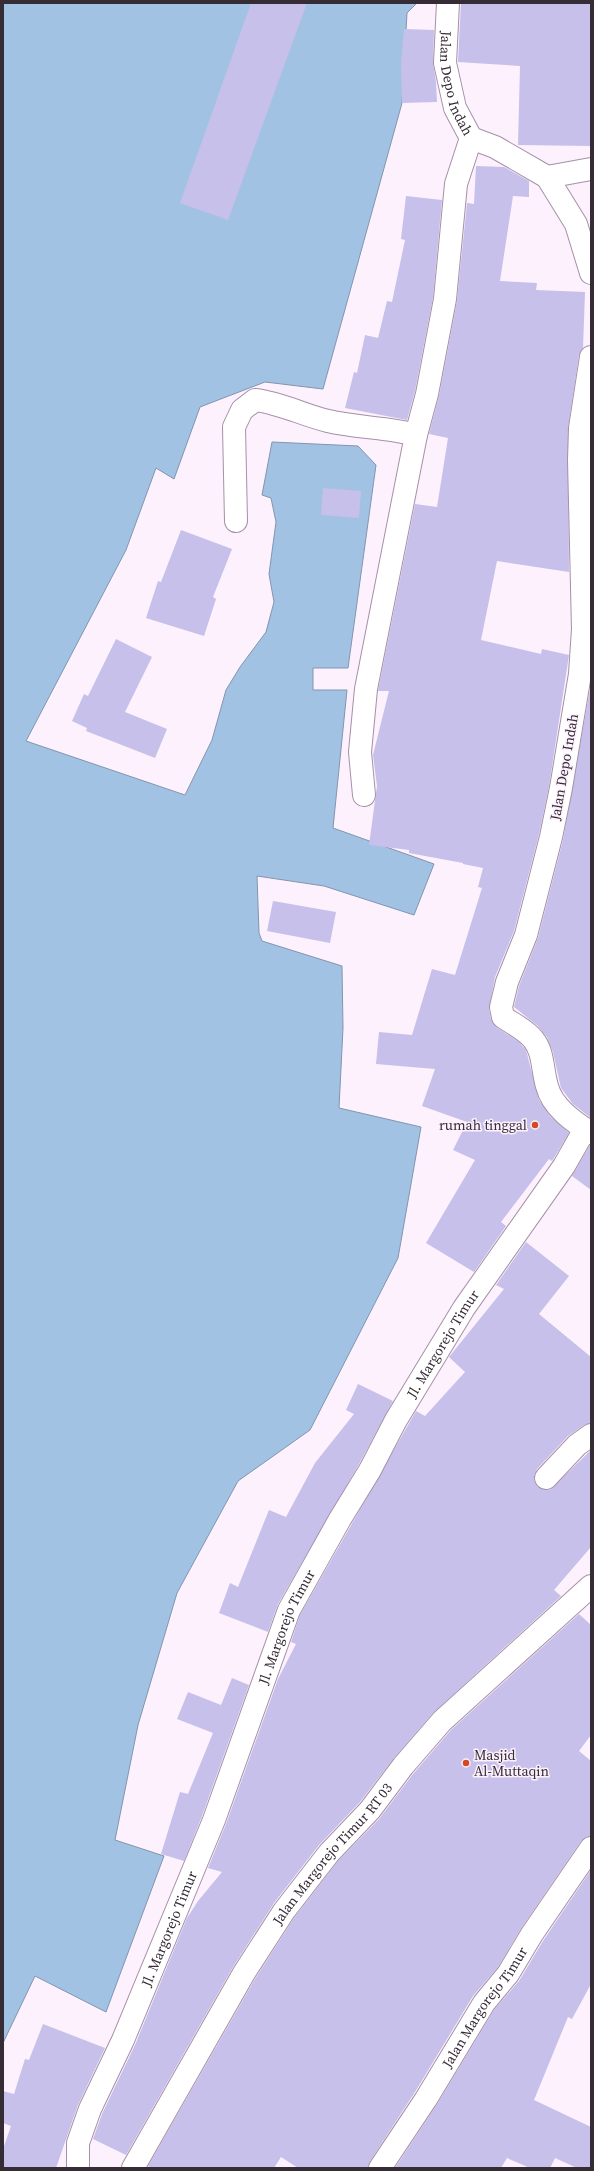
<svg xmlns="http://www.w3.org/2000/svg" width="594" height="2171" font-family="'Source Serif 4',serif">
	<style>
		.water { fill: #a2c2e3; stroke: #8295af }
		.building { fill: #c6c0ea }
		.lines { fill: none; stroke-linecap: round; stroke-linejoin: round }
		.street-casing { stroke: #a78fa9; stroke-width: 24 }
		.street { stroke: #fff; stroke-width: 22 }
		.poi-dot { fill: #d24922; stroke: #fcf1fc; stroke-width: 1.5 }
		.labels { text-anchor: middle; stroke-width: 3; stroke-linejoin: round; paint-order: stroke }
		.street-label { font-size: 14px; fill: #362c36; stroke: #fcf1fc }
		.poi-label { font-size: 14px; fill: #362c36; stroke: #fcf1fc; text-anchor: end }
	</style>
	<rect width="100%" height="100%" fill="#fcf1fc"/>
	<!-- water -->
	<path class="water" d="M3,3h414l-10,10 -5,90 -79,286 -58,-7 -65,25 -26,72 -18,-11 -30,82 -100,191 159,54 27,-55 14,-50 14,-23 26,-35 8,-30 -5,-28 7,-52 -5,-24 -9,-3 10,-53 86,4 18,19 -28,203h-35v22h34l-14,138 101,36 -20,51 -90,-29 -67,-10 2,57 3,8 80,25 1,62 -4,80 82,19 -23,131 -88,172 -72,51 -61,112 -39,132 -23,115 49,16 -58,156 -71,-36 -32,67z"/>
	<!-- building -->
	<path class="building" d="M251,3h56l-79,217 -48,-17z
		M461,3h130v143l-73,-1 2,-79 -62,-4z
		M404,29l30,1 -1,33 3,19 1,20 -35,1 -1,-40z
		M476,166l28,1 25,14v16l-16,-1 -13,85 37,2 -1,7 49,2 -2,56 -4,7 -11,73 1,144 -72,-11 -16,79 60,14 1,-5 27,6 -20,131 -10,48 -25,97 -19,46 -6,32 2,10 5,8 23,15 7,8 13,50 11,16 19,17 -17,28 -3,-2 -48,63 5,4 -32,46 -48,-29 49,-83 -22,-10 14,-28 -45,-16 13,-37 -59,-5 3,-32 33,3 20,-66 23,6 27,-87 -4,-1 5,-19 -20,-4v-1l-54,-10v-3l-40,-5 8,-59 -4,-31 16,-64h-11l37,-187 22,3 11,-69 -19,-4 10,-38 18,-95 10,-98 7,1z
		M406,196l36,4 -9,97 -18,94 -8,29 -62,-12 9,-36 3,1 8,-38 13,3 9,-37 5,1 13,-62 -4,-1z
		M323,488l38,3 -2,27 -38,-3z
		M181,530l51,19 -19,48 3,2 -12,37 -58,-18 12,-37 3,1z
		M116,639l36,18 -27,55 42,17 -12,29 -69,-27 1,-3 -15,-7 12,-27 4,2z
		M591,684v434l-18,-14 -12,-16 -8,-36 -6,-15 -9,-11 -24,-19 5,-21 19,-48 25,-98z
		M273,901l63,11 -6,31 -63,-12z
		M590,1145h1v45l-19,-14z
		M526,1242l43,34 -30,38 52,43v66l-7,2 -16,11 -31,33 -3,6v6l4,6 6,3h6l41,-40v97l-37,43 7,6 -128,117 -39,45 -34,44 -41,43 -45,58 -41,64 -107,188 -33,-16 9,-25 33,-69 52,-127 11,-17 24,-29 -14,-4 18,-44 52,-145 18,-35 -5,-2 9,-27 116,-204 9,5 40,-44 -16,-15 55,-68 -8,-4z
		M358,1384l35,17 -34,63 -81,140 -10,28 -49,-19 11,-30 8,4 31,-77 17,7 29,-54 39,-49 -8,-4z
		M579,1614l12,11v110l-12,16 12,10v75l-10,5 -59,86 -24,40 -25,29 -58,96 -45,69 -2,7h-70l-17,-11 -7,11h-123l-3,-2 107,-187 39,-61 44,-57 41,-42 34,-45 38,-44z
		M232,1678l17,7 -47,131 -18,45 -23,-7 19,-62 8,2 25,-61 -36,-14 11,-27 33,13z
		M591,1870v114l-19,35 -4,-2 -34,83 57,27v41h-14l-22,-10 -5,10h-20l-23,-10 -6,10h-106l41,-62 58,-96 25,-29 24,-40z
		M43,2024l62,24 -27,57 -22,63h-53v-19l8,-23 -8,-3v-32l11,3 11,-35 4,1z"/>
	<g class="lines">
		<defs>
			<g id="street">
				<path id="s1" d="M448,3l-3,60 10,45 16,30 24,9 52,30 29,47 15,49"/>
				<path d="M547,177l44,-8"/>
				<path d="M591,357l-11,71 -1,32 4,169 -3,45 -19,114 -10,49 -25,98 -19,47 -6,25 2,10c10,7 23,13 30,22 11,13 9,31 14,47 5,21 27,36 44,47"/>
				<path d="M236,521l-2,-94 8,-17 13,-10c26,3 48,15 73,21 29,7 60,6 88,14l11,-41 18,-95 11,-115 15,-46"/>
				<path d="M364,795l-4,-43 6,-63 50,-254"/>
				<path d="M546,1478l31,-33 14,-10"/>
				<path id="s2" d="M78,2168v-25l12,-34 33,-69 91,-220 75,-210 51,-91 30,-49 26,-50 68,-112 100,-142 21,-37"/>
				<path id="s3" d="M133,2168l111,-195 40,-62 45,-58 41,-43 33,-44 39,-45 149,-135"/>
				<path id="s4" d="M380,2168l46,-69 58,-96 24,-29 24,-40 59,-86"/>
			</g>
		</defs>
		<!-- street casing -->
		<use href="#street" class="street-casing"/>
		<!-- street -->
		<use href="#street" class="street"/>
	</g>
	<!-- markers -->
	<g class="poi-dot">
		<circle cx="535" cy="1125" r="4"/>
		<circle cx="466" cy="1763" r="4"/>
	</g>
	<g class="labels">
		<!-- street labels -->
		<g class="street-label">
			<text dy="5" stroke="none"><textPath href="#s1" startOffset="82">Jalan Depo Indah</textPath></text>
			<text transform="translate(564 767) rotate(-80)" y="5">Jalan Depo Indah</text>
			<text dy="5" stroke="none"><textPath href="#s2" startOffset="906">Jl. Margorejo Timur</textPath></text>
			<text dy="5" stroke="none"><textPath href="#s2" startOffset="582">Jl. Margorejo Timur</textPath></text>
			<text dy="5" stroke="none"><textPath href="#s3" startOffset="373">Jalan Margorejo Timur RT 03</textPath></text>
			<text dy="5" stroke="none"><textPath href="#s2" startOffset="258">Jl. Margorejo Timur</textPath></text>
			<text dy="5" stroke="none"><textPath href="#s4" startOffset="192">Jalan Margorejo Timur</textPath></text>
		</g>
		<!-- poi labels -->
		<g class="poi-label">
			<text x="527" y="1130">rumah tinggal</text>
			<text x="474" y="1760" text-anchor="start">Masjid<tspan x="474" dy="16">Al-Muttaqin</tspan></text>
		</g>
	</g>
	<!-- border -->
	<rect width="594" height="2171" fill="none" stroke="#362c36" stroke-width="8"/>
</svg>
